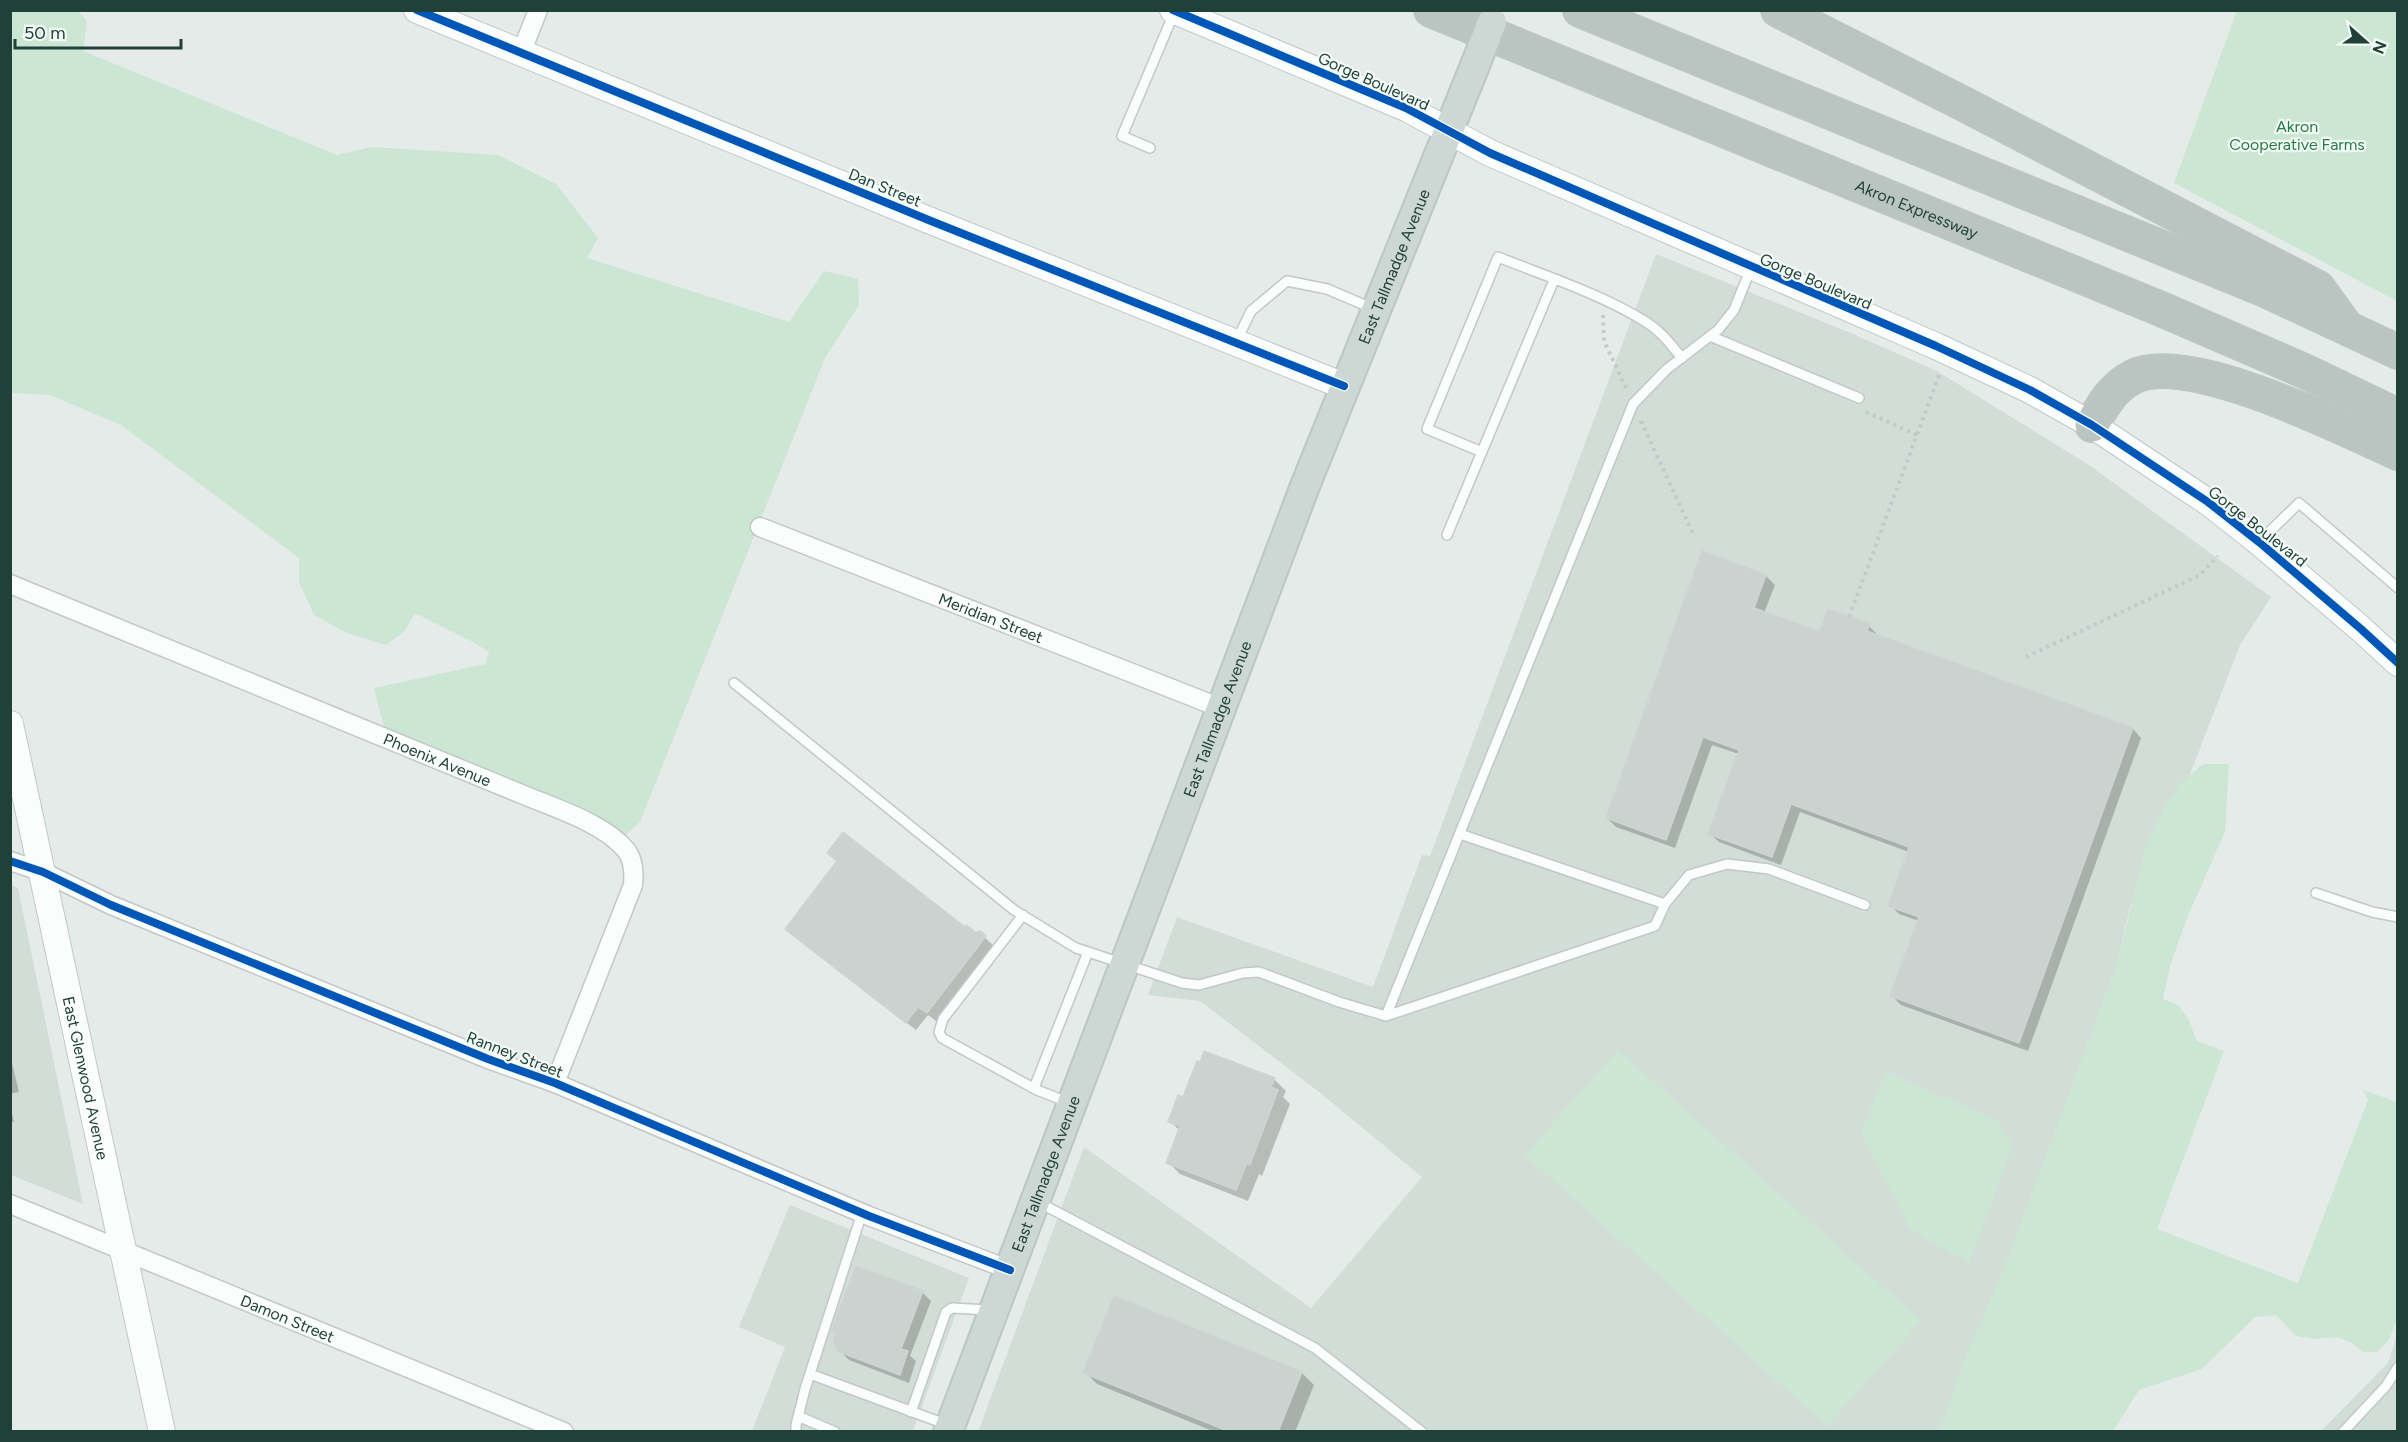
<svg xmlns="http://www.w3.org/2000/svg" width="2408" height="1442" font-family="Figtree,sans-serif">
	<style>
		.built { fill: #d2ddd8 }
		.green { fill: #cce6d4 }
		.shadow { fill: #0003 }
		.building { fill: #ccd2cf; stroke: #cdd4d1; stroke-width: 1.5 }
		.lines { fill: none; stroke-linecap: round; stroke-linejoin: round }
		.lane-casing { stroke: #c2c8c5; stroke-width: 12 }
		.street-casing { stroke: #c2c8c5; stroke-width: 21 }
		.secondary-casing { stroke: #c0c9c5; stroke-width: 28 }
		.primary-casing { stroke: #bcc7c4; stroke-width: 32 }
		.highway-casing { stroke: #bcc7c4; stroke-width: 36 }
		.path { stroke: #c1cbc7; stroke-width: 4; stroke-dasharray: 3 4.5; stroke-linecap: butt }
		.lane { stroke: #fbfcfc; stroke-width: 9 }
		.street { stroke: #fbfcfc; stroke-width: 18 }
		.secondary { stroke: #fbfcfc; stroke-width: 26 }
		.primary { stroke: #cdd7d4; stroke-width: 28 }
		.highway { stroke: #bac4c1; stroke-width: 33 }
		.primary-bridge-casing { stroke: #bcc7c4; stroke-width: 32; stroke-linecap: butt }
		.primary-bridge { stroke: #cdd7d4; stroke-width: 28 }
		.cycleway-casing { stroke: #f3faf6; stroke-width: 11 }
		.cycleway { stroke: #0057b8; stroke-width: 8 }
		.labels { text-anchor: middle; stroke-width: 4.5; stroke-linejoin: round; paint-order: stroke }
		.street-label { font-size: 16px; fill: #204137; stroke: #f3faf6 }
		.park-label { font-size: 16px; fill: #257c46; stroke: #f3faf6 }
	</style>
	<rect width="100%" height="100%" fill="#e5ebe8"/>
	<!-- built -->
	<path class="built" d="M1656,254l197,80 84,37 152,94 182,132 -31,48 -53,137 -57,125 -13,57 -125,339 -43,128 -971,1 106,-285 227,161 111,-131 -99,-82 -123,-94 -52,-6 29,-78 196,70 49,-132 8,1z
		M11,885l7,3 65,316 -72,-29z
		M790,1205l179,73 -56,153h-161l33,-84 -46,-20z
		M2397,1335v96l-77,1 68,-69z"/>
	<!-- green -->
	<path class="green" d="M2237,10l160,1v290l-223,-118z
		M10,11h69l8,10 -4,30 254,104 35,-8 126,8 58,29 42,54 -11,20 202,64 35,-51 34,8 1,26 -34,53 -185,464 -18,16 -238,-111 -10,-39 111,-24 4,-12 -16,-10 -58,-29 -11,19 -18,13 -39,-12 -33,-18 -15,-33v-24l-178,-133 -71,-30 -39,-2z
		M2203,764h26l-4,68 -38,86 -17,48 -7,33 15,6 11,15 8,21 27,10 -67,178 141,54 70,-183 -5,-10 34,12v218l-9,21 -11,11h-14l-11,-9 -15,-6 -21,2 -20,-3 -20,-21 -21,2 -53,52 -63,21 -26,41h-174l24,-67 45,-107 109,-293 29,-117 17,-37 18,-27z
		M1618,1050l303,271 -94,105 -302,-271z
		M1885,1072l112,48 16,25 -44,118 -59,-34 -49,-96z"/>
	<!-- shadow -->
	<path class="shadow" d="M1703,553l63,23 9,9 -11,28 57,21 48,-8 9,9 -1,2 256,92 8,9 -113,313 -127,-46 -9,-9 27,-75 -20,-7 -9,-9 19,-53 -109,-40 -19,53 -62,-23 -9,-8 29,-80 -27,-9 -37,103 -59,-21 -9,-9z
		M829,853l136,76 10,4h5l14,13 -58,75 -8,-6 -12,15 -129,-101 51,-66z
		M10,1055l9,37 -9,2z
		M1274,1079l12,12 -3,6 7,7 -28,72 -3,-2 -11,27 -68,-27 -12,-12 12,-31 -10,-10 14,-22z
		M10,1105l4,17h-4z
		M922,1292l9,9 -21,55 6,5 -7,22 -60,-23 -9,-9 -3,-16 -4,-4z
		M1085,1372l217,1 12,12 -19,47h-80l-118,-48z"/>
	<!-- building -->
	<path class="building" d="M1702,551l64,24 -12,33 66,24 8,-23 42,15 -3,7 266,97 -114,315 -129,-47 29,-79 -31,-11 21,-59 -118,-43 -19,53 -64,-23 31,-84 -36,-13 -37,103 -60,-22z
		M843,832l122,95 1,-2 9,7 6,-1 5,5 -59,77 -9,-6 -12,16 -121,-94 52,-68 -10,-8z
		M1204,1051l71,27 -4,9 7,3 -28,75 -3,-2 -11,27 -70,-27 14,-37 -12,-4 10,-27 5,2 14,-36 3,1z
		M856,1266l67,25 -22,58 7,2 -8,24 -61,-23 -6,-11 3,-8 -5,-1z
		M1114,1296l188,76 -24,60h-48l-147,-59z"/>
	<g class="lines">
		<defs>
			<path id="lane" d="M1150,148l-28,-12 52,-123
				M1710,336l149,62
				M1236,342l15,-31 36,-30 40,8 47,20
				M1482,452l-55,-23 71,-172c50,20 103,37 148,65 15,9 25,23 36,36
				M1447,535l107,-255
				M2261,540l38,-37 99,85
				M734,683l280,227 62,38 106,35 17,2 44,-12 16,-1 80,30 47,14 247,-612 34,-35 51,-39 16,-20 17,-42
				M2316,893l56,19 26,5
				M1665,904l24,-29 38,-11 42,5 96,36
				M1023,915l-80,104 -4,13 3,6 95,52 33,13
				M1386,1016l269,-90 10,-22 -205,-70
				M1034,1088l54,-136
				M1038,1202l277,146 107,84
				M810,1374l138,51
				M911,1412l35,-100 6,-4 37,2
				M798,1416l37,16
				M796,1432v-7l9,-36 57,-176
				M2343,1432l43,-46 12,-19"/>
			<g id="street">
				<path d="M521,53l17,-43"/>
				<path id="s1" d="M760,527l461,181"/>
				<path id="s2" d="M10,584l509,209c32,14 84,29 107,57 8,10 8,23 7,35l-78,198"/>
				<path d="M10,861l33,11 68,33 377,154 67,24 314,133 141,54"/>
				<path id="s3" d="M10,1204l554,228"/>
			</g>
			<g id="secondary">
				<path d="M417,10l514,211 413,165"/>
				<path d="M1173,10l233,98 84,45 446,193 94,44 62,35 116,77 51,40 102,87 37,34"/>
				<path id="s4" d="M10,724l152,708"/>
			</g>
			<g id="primary">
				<path id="s5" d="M948,1432l357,-946 171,-423"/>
			</g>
			<g id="highway">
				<path id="s6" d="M1431,10l730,299 141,61 96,46"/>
				<path d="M1580,10l683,279 135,63"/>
				<path d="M1778,10l182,92 358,186 26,36"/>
				<path d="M2092,425c10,-19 21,-38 41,-48 53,-28 212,52 265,76"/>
			</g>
		</defs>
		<!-- lane casing -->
		<use href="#lane" class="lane-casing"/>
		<!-- street casing -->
		<use href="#street" class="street-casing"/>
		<!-- secondary casing -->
		<use href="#secondary" class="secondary-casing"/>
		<!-- primary casing -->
		<use href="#primary" class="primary-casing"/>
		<!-- highway casing -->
		<use href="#highway" class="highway-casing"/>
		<!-- path -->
		<path class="path" d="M1603,315l1,26 23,49
			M1866,412l51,23
			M1641,421l52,113
			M1849,617l91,-244
			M2026,657l174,-82 18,-19"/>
		<!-- lane -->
		<use href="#lane" class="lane"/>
		<!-- street -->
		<use href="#street" class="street"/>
		<!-- secondary -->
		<use href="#secondary" class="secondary"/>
		<!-- primary -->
		<use href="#primary" class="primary"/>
		<!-- highway -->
		<use href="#highway" class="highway"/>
		<defs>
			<path id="primary-bridge" d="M1476,63l16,-41"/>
		</defs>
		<!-- primary-bridge casing -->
		<use href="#primary-bridge" class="primary-bridge-casing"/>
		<!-- primary-bridge -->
		<use href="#primary-bridge" class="primary-bridge"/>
		<defs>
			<path id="cycleway" d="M417,10l514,211 413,165
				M1173,10l233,98 84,45 446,193 94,44 62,35 116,77 51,40 102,87 37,34
				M10,861l33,11 68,33 377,154 67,24 314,133 141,54"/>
		</defs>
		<!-- cycleway casing -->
		<use href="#cycleway" class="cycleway-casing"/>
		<!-- cycleway -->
		<use href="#cycleway" class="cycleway"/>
	</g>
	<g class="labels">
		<!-- street labels -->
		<g class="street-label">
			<text transform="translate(1374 81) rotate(24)" y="6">Gorge Boulevard</text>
			<text transform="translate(885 187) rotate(22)" y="6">Dan Street</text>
			<text dy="6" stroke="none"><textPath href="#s6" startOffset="525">Akron Expressway</textPath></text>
			<text dy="6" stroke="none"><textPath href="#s5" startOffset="1248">East Tallmadge Avenue</textPath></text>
			<text transform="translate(1816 281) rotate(23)" y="6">Gorge Boulevard</text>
			<text transform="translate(2258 526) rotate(38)" y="6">Gorge Boulevard</text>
			<text dy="6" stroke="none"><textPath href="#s1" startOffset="248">Meridian Street</textPath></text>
			<text dy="6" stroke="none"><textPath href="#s5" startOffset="762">East Tallmadge Avenue</textPath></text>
			<text dy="6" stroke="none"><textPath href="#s2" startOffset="462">Phoenix Avenue</textPath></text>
			<text transform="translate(515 1054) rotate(21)" y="6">Ranney Street</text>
			<text dy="6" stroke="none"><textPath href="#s4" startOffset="362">East Glenwood Avenue</textPath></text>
			<text dy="6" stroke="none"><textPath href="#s5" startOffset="276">East Tallmadge Avenue</textPath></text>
			<text dy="6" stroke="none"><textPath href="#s3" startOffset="300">Damon Street</textPath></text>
		</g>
		<!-- park labels -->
		<g class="park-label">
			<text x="2297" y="132">Akron<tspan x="2297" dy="18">Cooperative Farms</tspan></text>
		</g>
	</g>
	<!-- border -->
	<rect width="2408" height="1442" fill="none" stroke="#204137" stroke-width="24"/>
	<!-- north arrow -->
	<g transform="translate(2366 42) rotate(111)" stroke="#f3faf6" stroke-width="4.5" paint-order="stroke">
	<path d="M0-4.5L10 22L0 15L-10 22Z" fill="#204137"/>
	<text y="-9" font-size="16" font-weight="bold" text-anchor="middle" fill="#204137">N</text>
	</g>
	<!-- scale -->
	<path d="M15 39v9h166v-9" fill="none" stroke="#204137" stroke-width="3"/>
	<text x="24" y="39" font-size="18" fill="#204137" stroke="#f3faf6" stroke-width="4.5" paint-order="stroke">50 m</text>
</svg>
